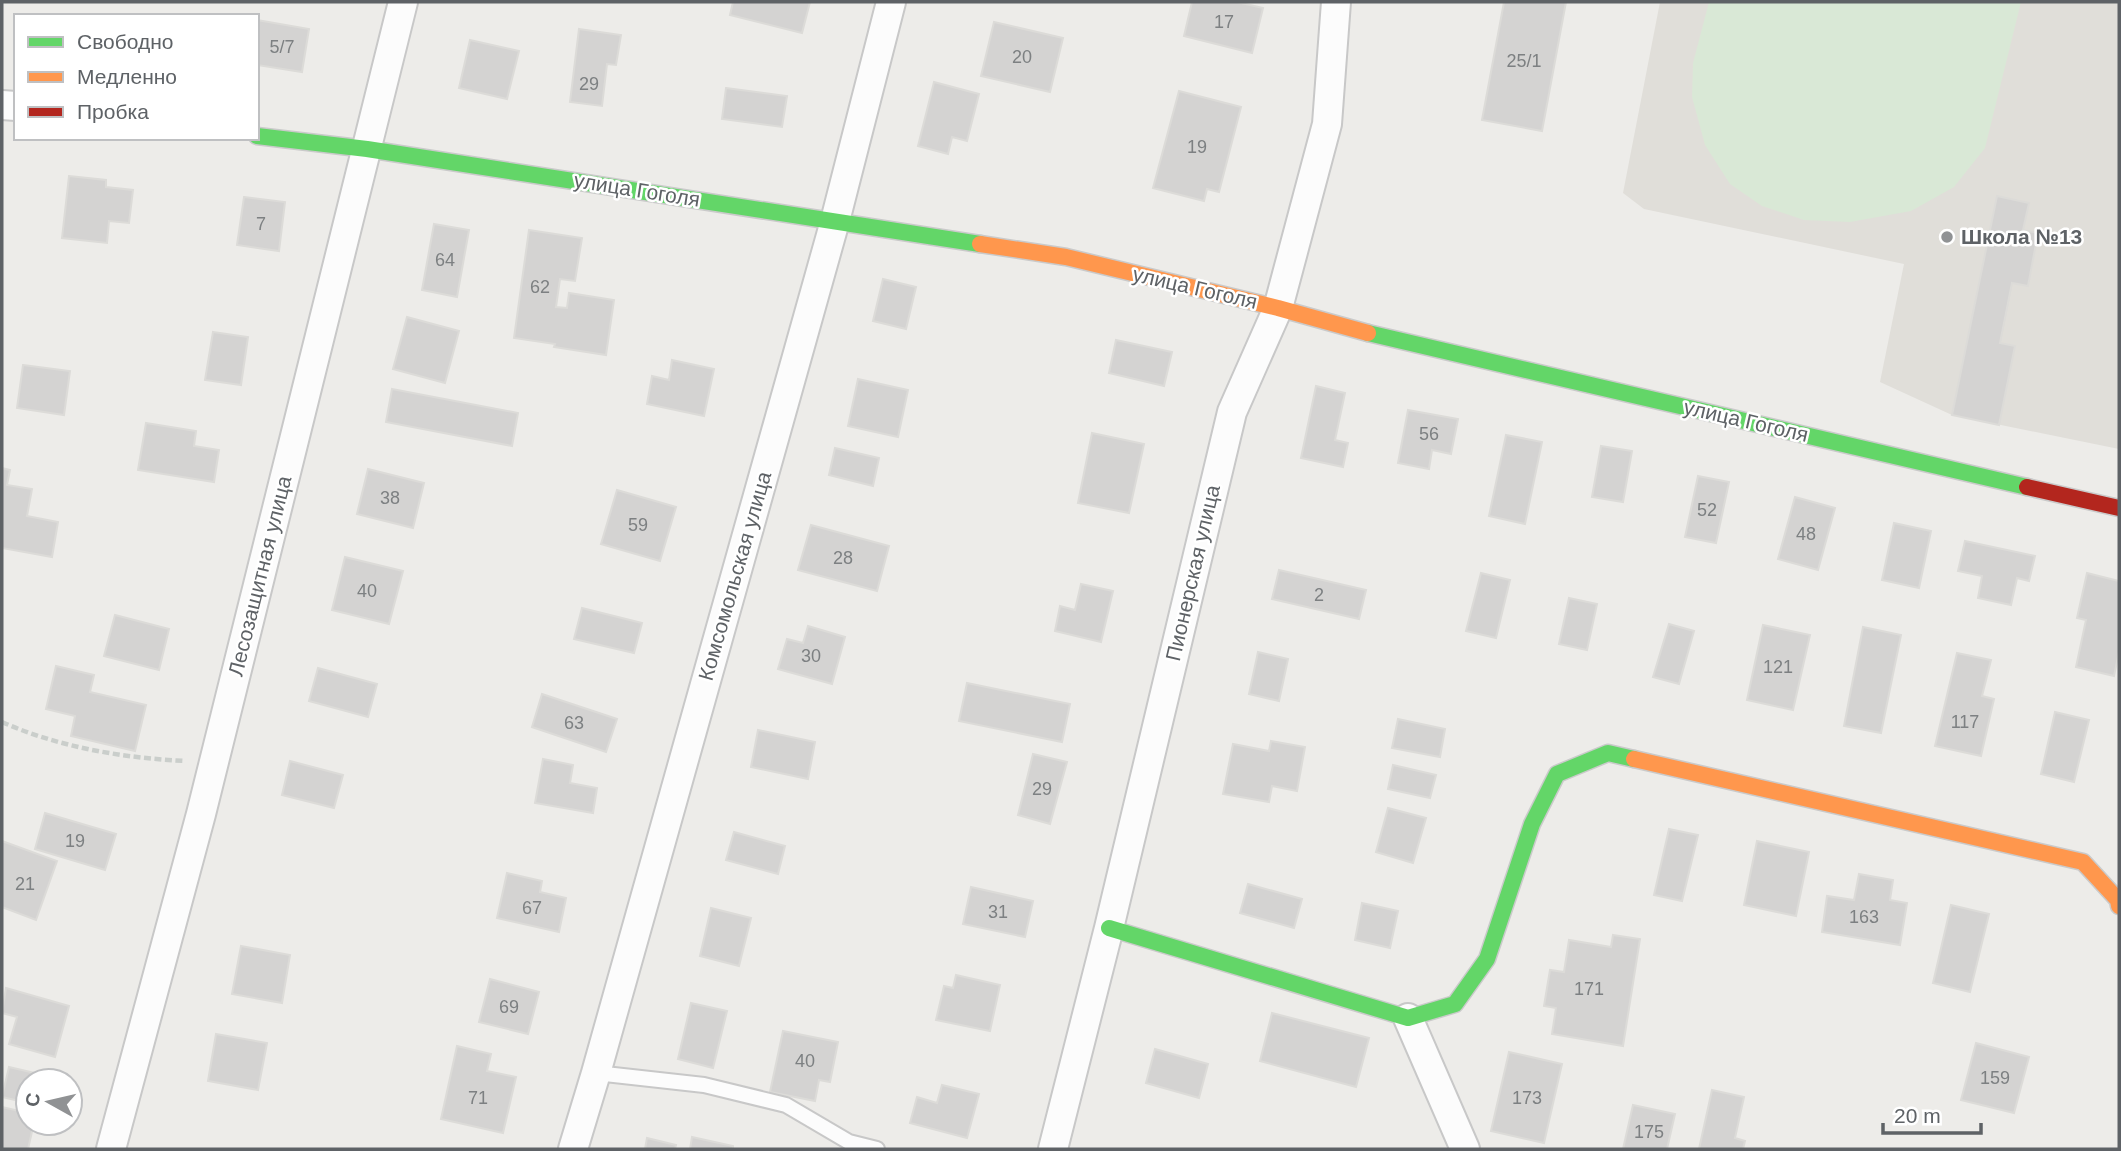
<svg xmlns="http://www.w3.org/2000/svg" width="2121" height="1151" font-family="Arial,sans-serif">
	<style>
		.education { fill: #e0ded9 }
		.green { fill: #d9e8d6 }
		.building { fill: #d4d3d2; stroke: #dcdbd8; stroke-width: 2 }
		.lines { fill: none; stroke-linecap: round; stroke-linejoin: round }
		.lane-casing { stroke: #c8c8c8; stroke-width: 18 }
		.street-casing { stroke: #c8c8c8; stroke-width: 32 }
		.fast-casing { stroke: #cacaca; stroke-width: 19 }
		.slow-casing { stroke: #cacaca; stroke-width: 19 }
		.jam-casing { stroke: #cacaca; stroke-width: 19 }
		.path { stroke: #cacecb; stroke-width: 4.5; stroke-dasharray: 7 3.5; stroke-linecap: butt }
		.lane { stroke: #fcfcfc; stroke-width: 14 }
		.street { stroke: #fcfcfc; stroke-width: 28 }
		.fast { stroke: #63d668; stroke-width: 16 }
		.slow { stroke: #ff974d; stroke-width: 16 }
		.jam { stroke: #b3261e; stroke-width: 16 }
		.poi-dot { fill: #909294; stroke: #fff; stroke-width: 2.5 }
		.labels { text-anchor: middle; stroke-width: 5; stroke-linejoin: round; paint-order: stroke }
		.number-label { font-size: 18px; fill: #7d8082 }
		.street-label { font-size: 21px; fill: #5e6266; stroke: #fff }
		.poi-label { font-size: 21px; font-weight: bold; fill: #5e6266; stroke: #fff; text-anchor: start }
	</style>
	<rect width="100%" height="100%" fill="#edece9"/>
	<!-- education -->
	<path class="education" d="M1660,2h459v447l-167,-34 -72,-33 24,-118 -260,-55 -21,-16z"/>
	<!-- green -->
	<path class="green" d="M1709,2h312l-36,146 -31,39 -43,24 -61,11 -46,-2 -42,-14 -32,-22 -25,-39 -13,-48 1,-34z"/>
	<!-- building -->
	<path class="building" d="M733,2h77l-8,31 -72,-18z
		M1192,2h45l26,6 -11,45 -68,-17z
		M1504,2h62l-24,129 -60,-11z
		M257,20l52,9 -7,43 -45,-7z
		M994,22l69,16 -13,54 -69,-16z
		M579,29l42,6 -5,30 -9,-1 -5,42 -32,-4z
		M470,40l49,11 -12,48 -48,-11z
		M934,82l45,12 -12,47 -15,-4 -4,17 -30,-8z
		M726,88l61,8 -5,31 -60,-8z
		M1179,91l62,16 -22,85 -12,-3 -3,12 -51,-13z
		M69,176l37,4v7l27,3 -4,33 -20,-2 -2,22 -45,-5z
		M1997,196l32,7 -6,27 15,3 -10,53 -16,-3 -12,60 15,3 -16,79 -47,-10z
		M244,197l41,5 -6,49 -42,-6z
		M434,224l35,6 -12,67 -35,-7z
		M529,230l53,8 -7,43 -15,-2 -4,28 11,1 2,-15 45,7 -8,55 -52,-8 1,-3 -41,-6z
		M883,279l33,8 -10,42 -33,-8z
		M407,317l52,14 -14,52 -52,-14z
		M213,332l35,5 -7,48 -36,-5z
		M1116,340l56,12 -8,34 -55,-13z
		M672,360l42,9 -10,47 -57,-12 5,-28 17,4z
		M23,365l47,6 -6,44 -47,-7z
		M858,379l50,11 -10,47 -50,-11z
		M1316,386l29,7 -10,47 13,3 -5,24 -42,-9z
		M392,389l126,24 -6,33 -126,-24z
		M1408,410l50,9 -7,35 -19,-4 -3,19 -31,-6z
		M146,423l50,8 -2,15 25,4 -5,32 -76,-12z
		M1092,433l52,11 -15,69 -51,-10z
		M1506,435l36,7 -17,82 -36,-8z
		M1601,446l31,5 -9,51 -31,-5z
		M835,448l44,10 -6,28 -44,-11z
		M2,468l8,2 -3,15 25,4 -5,27 31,6 -6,35 -50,-9z
		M368,469l56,14 -11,45 -56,-14z
		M1698,476l31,6 -13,61 -31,-6z
		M617,490l59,17 -16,54 -59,-17z
		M1795,497l40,11 -17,62 -40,-11z
		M1894,523l37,8 -12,57 -37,-8z
		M811,525l78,21 -12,45 -79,-21z
		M1965,541l70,15 -6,25 -12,-3 -6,27 -33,-7 4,-22 -24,-5z
		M345,557l58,14 -14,53 -57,-14z
		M1279,570l87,20 -7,29 -87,-20z
		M1481,573l29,7 -14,58 -30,-7z
		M2087,573l32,8v71l-5,24 -38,-9 10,-47 -9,-2z
		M1081,584l32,7 -12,51 -46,-11 5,-25 15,4z
		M1569,598l28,6 -10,46 -28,-6z
		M582,608l60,15 -8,30 -60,-14z
		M115,615l54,14 -10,41 -55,-14z
		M1669,624l25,7 -15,53 -26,-7z
		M1763,625l47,10 -17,75 -46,-10z
		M808,626l37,11 -13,47 -54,-15 9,-30 16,4z
		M1863,627l38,8 -20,98 -37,-7z
		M1258,652l30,7 -9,42 -30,-7z
		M1957,653l34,7 -9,36 12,3 -13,57 -46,-10z
		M56,666l38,9 -4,17 56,13 -11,46 -64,-15 4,-20 -29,-7z
		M318,668l59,16 -9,33 -59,-16z
		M967,683l103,21 -8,38 -103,-21z
		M542,694l75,25 -11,33 -74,-25z
		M2055,712l34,8 -15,62 -33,-8z
		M1398,719l47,10 -5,28 -48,-9z
		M758,730l57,12 -7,37 -57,-12z
		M1271,741l34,6 -8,44 -25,-5 -3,16 -46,-8 10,-50 36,7z
		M1033,754l34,8 -17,62 -32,-9z
		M543,759l30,6 -3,18 27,5 -4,25 -58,-10z
		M290,761l53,14 -9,33 -52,-13z
		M1393,765l43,10 -6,23 -42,-9z
		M1388,808l38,10 -13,45 -37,-11z
		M45,813l71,21 -11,36 -70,-21z
		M1669,829l29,6 -16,66 -28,-6z
		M734,832l51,14 -7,28 -52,-14z
		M2,841l55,20 -21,59 -34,-13z
		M1757,841l52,11 -13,64 -52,-11z
		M507,873l35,8 -2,11 26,6 -7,34 -62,-14z
		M1859,874l34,6 -3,20 17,3 -7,42 -78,-13 5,-36 27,4z
		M1248,884l54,15 -8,29 -54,-15z
		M971,887l62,14 -8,36 -62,-13z
		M1362,903l36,8 -8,37 -35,-8z
		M1951,905l38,9 -19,78 -37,-9z
		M711,908l40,10 -12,48 -39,-10z
		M1613,935l27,4 -17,107 -71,-12 4,-26 -12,-2 6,-36 14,2 5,-32 42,7z
		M241,946l49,9 -8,48 -50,-9z
		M956,975l44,10 -10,46 -54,-11 8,-34 9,2z
		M490,979l49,13 -11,42 -49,-12z
		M6,988l63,18 -14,51 -46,-13 8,-27 -15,-4z
		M691,1003l36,8 -14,57 -35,-9z
		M1272,1013l97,25 -13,49 -96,-26z
		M783,1031l55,11 -8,40 -11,-2 -4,21 -45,-9z
		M216,1034l51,9 -9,47 -50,-9z
		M1976,1043l53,14 -15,56 -53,-13z
		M457,1046l34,8 -4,17 29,6 -13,56 -62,-14z
		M1155,1049l53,15 -9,34 -53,-15z
		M1509,1052l53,12 -18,79 -53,-12z
		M9,1067l43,10 -1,4h-23v22l-26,-6z
		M942,1085l37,9 -12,44 -57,-15 7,-26 20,6z
		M1712,1090l32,7 -9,41 10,3 -2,8h-44z
		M1633,1105l42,9 -8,35h-44z
		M2,1107l26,6v10h6l-6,26h-26z
		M692,1137l41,9v3h-43z
		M647,1138l29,7 -1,4h-30z"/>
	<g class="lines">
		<defs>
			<path id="lane" d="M596,1073l108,12 82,20 63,37 28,7"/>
			<path id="street" d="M2,105l14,1
				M1408,1018l57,131
				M111,1149l90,-335 202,-812
				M573,1149l23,-76 239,-852 56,-219
				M1053,1149l56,-221 123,-516 46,-104 49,-184 9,-122"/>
			<path id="fast" d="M257,136l110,13 613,95
				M1368,333l659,154
				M1109,928l299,90 47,-14 32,-45 45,-135 25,-50 51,-21 26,6"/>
			<path id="slow" d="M980,244l86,13 212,51 90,25
				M1634,759l449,103 35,38 1,6"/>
			<path id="jam" d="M2027,487l92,21"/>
		</defs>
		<!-- lane casing -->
		<use href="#lane" class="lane-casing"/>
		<!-- street casing -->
		<use href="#street" class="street-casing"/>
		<!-- fast casing -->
		<use href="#fast" class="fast-casing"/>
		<!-- slow casing -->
		<use href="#slow" class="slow-casing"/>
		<!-- jam casing -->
		<use href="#jam" class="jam-casing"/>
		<!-- path -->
		<path class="path" d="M2,722c56,25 121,36 183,39"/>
		<!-- lane -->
		<use href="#lane" class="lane"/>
		<!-- street -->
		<use href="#street" class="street"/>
		<!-- fast -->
		<use href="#fast" class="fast"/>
		<!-- slow -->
		<use href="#slow" class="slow"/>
		<!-- jam -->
		<use href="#jam" class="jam"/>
	</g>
	<!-- markers -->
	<circle class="poi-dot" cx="1947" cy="237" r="7"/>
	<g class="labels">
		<!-- number labels -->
		<g class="number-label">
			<text x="1224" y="28">17</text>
			<text x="282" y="53">5/7</text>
			<text x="1022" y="63">20</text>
			<text x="1524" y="67">25/1</text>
			<text x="589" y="90">29</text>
			<text x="1197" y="153">19</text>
			<text x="261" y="230">7</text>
			<text x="445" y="266">64</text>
			<text x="540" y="293">62</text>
			<text x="1429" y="440">56</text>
			<text x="390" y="504">38</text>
			<text x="1707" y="516">52</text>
			<text x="638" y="531">59</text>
			<text x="1806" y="540">48</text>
			<text x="843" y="564">28</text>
			<text x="367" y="597">40</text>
			<text x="1319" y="601">2</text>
			<text x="811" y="662">30</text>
			<text x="1778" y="673">121</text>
			<text x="1965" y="728">117</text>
			<text x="574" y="729">63</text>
			<text x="1042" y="795">29</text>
			<text x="75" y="847">19</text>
			<text x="25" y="890">21</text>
			<text x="532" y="914">67</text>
			<text x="998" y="918">31</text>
			<text x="1864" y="923">163</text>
			<text x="1589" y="995">171</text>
			<text x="509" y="1013">69</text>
			<text x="805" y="1067">40</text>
			<text x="1995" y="1084">159</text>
			<text x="478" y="1104">71</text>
			<text x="1527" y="1104">173</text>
			<text x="1649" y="1138">175</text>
		</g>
		<!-- street labels -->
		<g class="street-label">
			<text transform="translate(637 190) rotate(9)" y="7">улица Гоголя</text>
			<text transform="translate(1195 288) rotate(13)" y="7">улица Гоголя</text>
			<text transform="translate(1746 421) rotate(13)" y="7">улица Гоголя</text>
			<text transform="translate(1193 573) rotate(-77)" y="7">Пионерская улица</text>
			<text transform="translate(260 576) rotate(-76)" y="7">Лесозащитная улица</text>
			<text transform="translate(735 576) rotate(-74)" y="7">Комсомольская улица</text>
		</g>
		<!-- poi labels -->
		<g class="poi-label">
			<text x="1961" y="244">Школа №13</text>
		</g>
	</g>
	<!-- border -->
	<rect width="2121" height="1151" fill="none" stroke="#5e6266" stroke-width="7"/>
	<!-- legend -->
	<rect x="14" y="14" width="245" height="126" fill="#ffffff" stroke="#bfc0c2" stroke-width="2"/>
	<rect x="28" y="37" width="35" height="10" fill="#63d668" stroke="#bfc0c2" stroke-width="2"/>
	<text x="77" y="49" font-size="21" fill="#5e6266">Свободно</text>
	<rect x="28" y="72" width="35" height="10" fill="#ff974d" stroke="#bfc0c2" stroke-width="2"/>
	<text x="77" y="84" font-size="21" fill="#5e6266">Медленно</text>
	<rect x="28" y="107" width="35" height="10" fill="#b3261e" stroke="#bfc0c2" stroke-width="2"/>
	<text x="77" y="119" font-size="21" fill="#5e6266">Пробка</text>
	<!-- north arrow -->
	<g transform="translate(49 1102) rotate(278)"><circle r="33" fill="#ffffff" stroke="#bfc0c2" stroke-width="2"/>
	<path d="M0-5L12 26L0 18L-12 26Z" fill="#909294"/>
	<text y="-10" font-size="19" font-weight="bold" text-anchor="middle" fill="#5e6266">С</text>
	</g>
	<!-- scale -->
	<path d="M1883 1123v10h98v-10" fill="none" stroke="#5e6266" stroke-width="3.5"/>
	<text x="1894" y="1123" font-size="21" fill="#5e6266" stroke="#ffffff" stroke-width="5" paint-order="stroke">20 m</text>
</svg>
